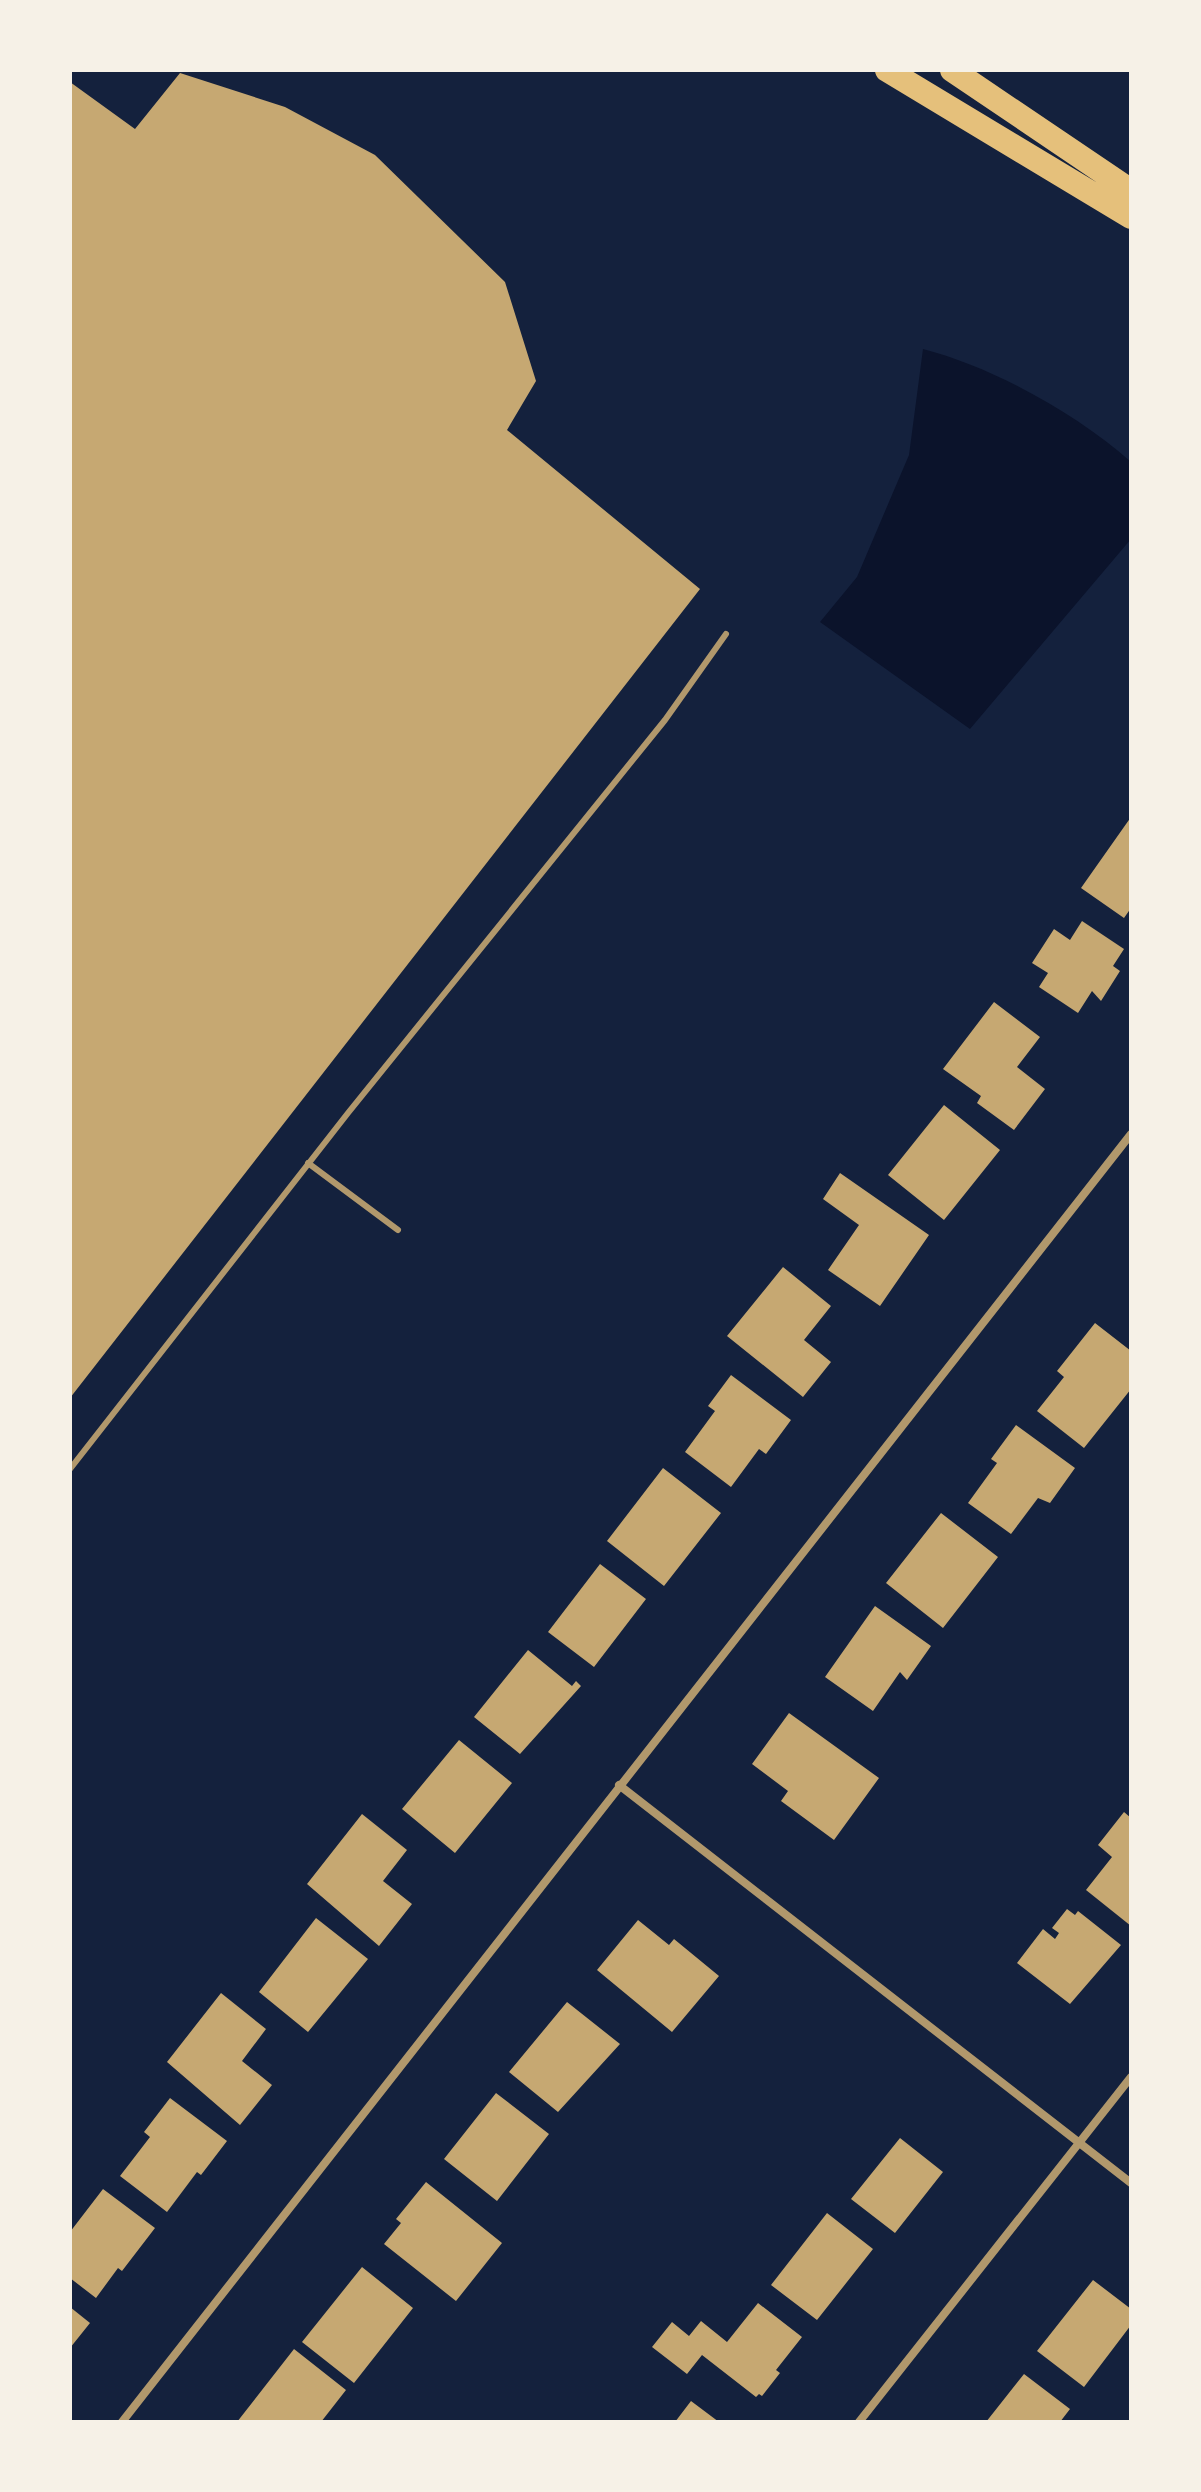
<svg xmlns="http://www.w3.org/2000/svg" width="1201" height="2492" font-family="Mulish,sans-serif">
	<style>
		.water { fill: #0b132b }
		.building { fill: #c6a872 }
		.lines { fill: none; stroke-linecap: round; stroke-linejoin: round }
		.service { stroke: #b1986c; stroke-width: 6 }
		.minor { stroke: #b1986c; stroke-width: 8 }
		.motorway { stroke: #e5c07b; stroke-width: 24 }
	</style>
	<rect width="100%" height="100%" fill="#14213d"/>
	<!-- water -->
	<path class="water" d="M923,349c70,18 154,65 208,113v77l-161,190 -150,-107 37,-45 52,-122z"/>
	<!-- building -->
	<path class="building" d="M180,73l105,34 90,48 130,127 31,99 -29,49 193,159 -630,809v-1316l65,47z
		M1131,817v91l-7,10 -43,-30z
		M1082,921l42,28 -11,17 7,5 -19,30 -9,-10 -14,22 -39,-26 9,-14 -16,-10 22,-34 16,11z
		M994,1002l46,35 -23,30 28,22 -31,41 -37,-27 4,-7 -38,-27z
		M944,1105l56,45 -56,70 -56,-45z
		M840,1173l89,62 -49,71 -52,-36 31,-45 -36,-26z
		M783,1267l48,39 -27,34 27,22 -28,35 -76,-61z
		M1095,1323l36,28v38l-47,59 -47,-37 27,-34 -7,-6z
		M731,1375l60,45 -25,34 -7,-5 -28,38 -46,-35 30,-41 -7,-5z
		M1016,1425l59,43 -25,35 -12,-5 -27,36 -43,-31 29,-40 -6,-4z
		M663,1468l58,45 -57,73 -57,-45z
		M941,1513l57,44 -55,71 -57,-45z
		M600,1564l46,35 -52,68 -46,-35z
		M875,1606l56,40 -24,34 -7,-8 -27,39 -48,-34z
		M528,1650l44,36 4,-5 5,5 -61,68 -46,-37z
		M789,1713l90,65 -45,62 -53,-39 7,-10 -36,-27z
		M459,1740l53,43 -57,70 -53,-44z
		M1124,1812l7,6v108l-45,-36 26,-33 -14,-12z
		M362,1814l45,36 -24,31 29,23 -33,42 -72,-62z
		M1067,1909l8,6 3,-4 43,34 -51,59 -53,-41 26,-34 12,10 4,-6 -7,-5z
		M316,1918l52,41 -60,73 -49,-40z
		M638,1920l31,25 5,-6 45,37 -47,56 -75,-62z
		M221,1993l45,36 -24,32 30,24 -32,40 -73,-63z
		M567,2002l53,42 -62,68 -49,-40z
		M496,2093l53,41 -52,67 -53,-42z
		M170,2098l57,43 -26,34 -4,-3 -30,40 -47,-36 30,-39 -6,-5z
		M900,2138l43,34 -48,61 -44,-34z
		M426,2182l76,61 -46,58 -72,-57 17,-21 -5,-4z
		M103,2189l52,39 -33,43 -4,-3 -22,30 -26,-20v-46z
		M827,2213l46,36 -56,71 -46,-35z
		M362,2267l51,41 -59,75 -52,-41z
		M1093,2280l38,29v16l-47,62 -47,-36z
		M758,2303l44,34 -26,33 4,3 -18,23 -3,-2 -3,3 -54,-42 -15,19 -35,-27 20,-25 17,14 12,-15 26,21z
		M70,2307l20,16 -20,25z
		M294,2349l52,41 -25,32h-84z
		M1024,2374l46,35 -10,13h-74z
		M691,2401l28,21h-44z"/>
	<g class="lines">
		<!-- service -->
		<path class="service" d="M308,1163l90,67
			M70,1469l278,-356 317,-393 61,-86"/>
		<!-- minor -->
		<path class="minor" d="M619,1785l512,398
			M122,2422l1009,-1288
			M859,2422l272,-345"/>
		<!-- motorway -->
		<path class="motorway" d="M887,70l244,147
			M952,70l179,121"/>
	</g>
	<!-- border -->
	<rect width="1201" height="2492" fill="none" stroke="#f6f1e7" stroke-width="144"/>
</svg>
